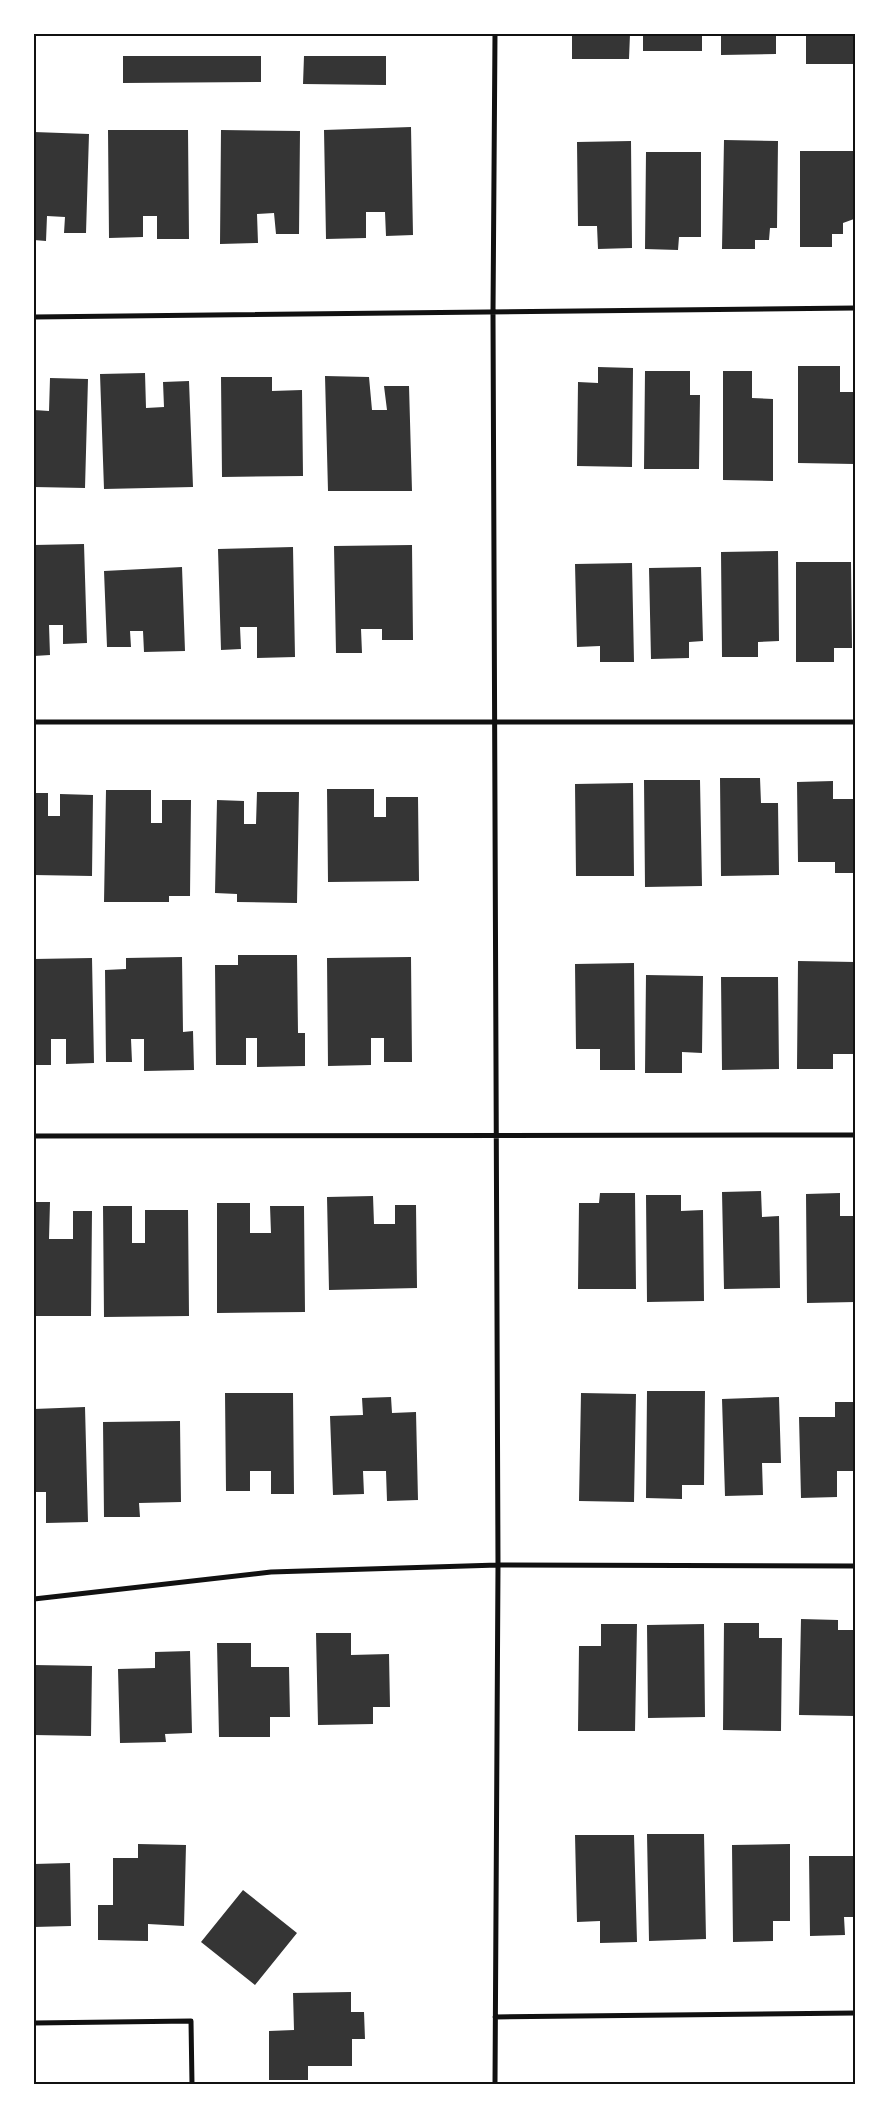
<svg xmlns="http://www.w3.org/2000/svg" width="889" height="2118" font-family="'DejaVu Sans',sans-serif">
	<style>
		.building { fill: #353535 }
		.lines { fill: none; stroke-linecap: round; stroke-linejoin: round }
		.minor { stroke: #111; stroke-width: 5 }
		.neatline { fill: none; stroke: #111; stroke-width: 2 }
	</style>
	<rect width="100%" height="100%" fill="#fff"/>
	<!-- building -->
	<path class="building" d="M572,34h58l-1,25h-57z
		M643,34h59v17h-59z
		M721,34h55v20l-55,1z
		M806,34h49v30h-49z
		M123,56h138v26l-138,1z
		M304,56h82v29l-83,-1z
		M411,127l2,108 -27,1 -1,-24h-19v26l-40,1 -2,-109z
		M108,130h80l1,109h-32v-23h-14v21l-34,1z
		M221,130l79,1 -1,103h-23l-2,-21 -17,1 1,29 -38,1z
		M34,132l55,2 -3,99h-22l1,-16 -18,-1 -1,25 -12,-1z
		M724,140l54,1 -1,87h-7l-1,12h-14v9h-33z
		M631,141l1,107 -34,1 -1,-23h-19l-1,-84z
		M800,151h54v68l-11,4v11h-11v13h-32z
		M646,152h55v85h-22l-1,13 -33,-1z
		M798,366h42v26h14v72l-56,-1z
		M598,367l35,1 -1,99 -55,-1 1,-84 20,1z
		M645,371h45v24h10l-1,74h-55z
		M723,371h29v27l21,1v82l-50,-1z
		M145,373l1,35 18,-1 -1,-25 26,-1 4,106 -89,2 -4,-115z
		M325,376l44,1 3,33h15l-3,-24h25l3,105h-84z
		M221,377h51v14l30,-1 1,86 -81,1z
		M50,378l38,1 -3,109 -51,-1v-77l15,1z
		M84,544l3,99 -24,1v-19h-14l1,30 -16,1v-111z
		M412,545l1,95h-31v-11h-21l1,24h-26l-2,-107z
		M293,547l2,110 -38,1v-31h-17l1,22 -20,1 -3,-101z
		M778,551l1,90 -21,1v15h-36l-1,-105z
		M796,562h55l1,86h-18v14h-38z
		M632,563l2,99h-34v-16l-23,1 -2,-83z
		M182,567l3,84 -41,1 -1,-21h-13l1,16h-24l-3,-76z
		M701,567l2,74 -14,1v16l-38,1 -2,-91z
		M720,778h40l1,25h17l1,72 -58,1z
		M644,780h56l2,106 -57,1z
		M833,781v18h21l1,74h-20v-11h-37l-1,-80z
		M633,783l1,93h-58l-1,-92z
		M327,789h47v28h12v-20h32l1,84 -91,1z
		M106,790h45v33h11v-23h29l-1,96h-21v6h-65z
		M257,792h42l-2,111 -60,-1v-8l-22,-1 2,-93 27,1v23h12z
		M34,793h14v23h12v-22l33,1 -1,81 -58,-1z
		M238,955h59l1,78h7v33l-48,1v-29h-11v27h-30l-1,-100h23z
		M182,957l1,75 10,-1 1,39 -50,1v-32h-13l1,23h-26l-1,-92 21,-1v-11z
		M411,957l1,105h-28v-24h-13v27l-43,1 -1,-108z
		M92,958l2,105 -28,1v-25h-15v26h-17v-106z
		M798,961l57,1v92h-22v15h-36z
		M634,963l1,107h-35v-21h-24l-1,-85z
		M646,975l57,1 -1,77 -20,-1v21h-37z
		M721,977h57l1,92 -57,1z
		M761,1191l1,26 17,-1 1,72 -56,1 -2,-97z
		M600,1193h35l1,96h-58l1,-86h20z
		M840,1193v23h15v86l-48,1 -1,-109z
		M646,1195h35v16l22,-1 1,91 -57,1z
		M373,1196l1,28h21v-19h21l1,83 -88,2 -2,-93z
		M34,1202h16l-1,37h24v-28h19l-1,105h-57z
		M217,1203h33v30h21l-1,-27h34l1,106 -88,1z
		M103,1206h29v37h13v-33h43l1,106 -85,1z
		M647,1391h58l-1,94h-22v14l-36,-1z
		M225,1393h68l1,101h-23v-23h-21v20h-24z
		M581,1393l55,1 -2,108 -55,-1z
		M391,1397l1,16 24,-1 2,88 -31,1 -1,-30h-23l1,23 -31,1 -3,-79 33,-1 -1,-17z
		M779,1397l2,66h-19l1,32 -38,1 -3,-97z
		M835,1402h20v69h-18v26l-36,1 -2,-81h36z
		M85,1407l3,115 -42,1v-31h-12v-83z
		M180,1421l1,81 -42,1 1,14h-36l-1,-95z
		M801,1619l37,1v10h17v86l-56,-1z
		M724,1623h35v15h23l-1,93 -58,-1z
		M601,1624h36l-2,107h-57l1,-85h22z
		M704,1624l1,93 -57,1 -1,-93z
		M316,1633h35v22l38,-1 1,53h-17v17l-55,1z
		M217,1643h34v24h38l1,50h-20v20h-51z
		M190,1651l2,82 -27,1 1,8 -46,1 -2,-74 37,-1v-16z
		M34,1665l58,1 -1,70 -57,-1z
		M647,1834h57l2,105 -57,2z
		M575,1835h59l3,107 -37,1v-22l-23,1z
		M138,1844l48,1 -2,81 -36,-2v17l-50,-1v-35h15v-47h25z
		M790,1844v77h-17v20l-40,1 -1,-97z
		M809,1856h46v61h-11l1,18 -35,1z
		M70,1863l1,63 -37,1v-63z
		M243,1890l54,43 -42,52 -54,-43z
		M351,1992v20h13l1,27h-13v27h-44v14h-39v-49l25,-1 -1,-37z"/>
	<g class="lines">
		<!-- minor -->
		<path class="minor" d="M495,34l-2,280 5,1251 -3,519
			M34,317l821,-9
			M34,722h821
			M34,1136l821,-1
			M34,1599l237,-27 227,-7 357,1
			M495,2017l360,-4
			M34,2023l157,-2 1,63"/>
	</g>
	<!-- border -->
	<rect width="889" height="2118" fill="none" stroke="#ffffff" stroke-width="70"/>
	<rect x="35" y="35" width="819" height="2048" class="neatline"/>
</svg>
